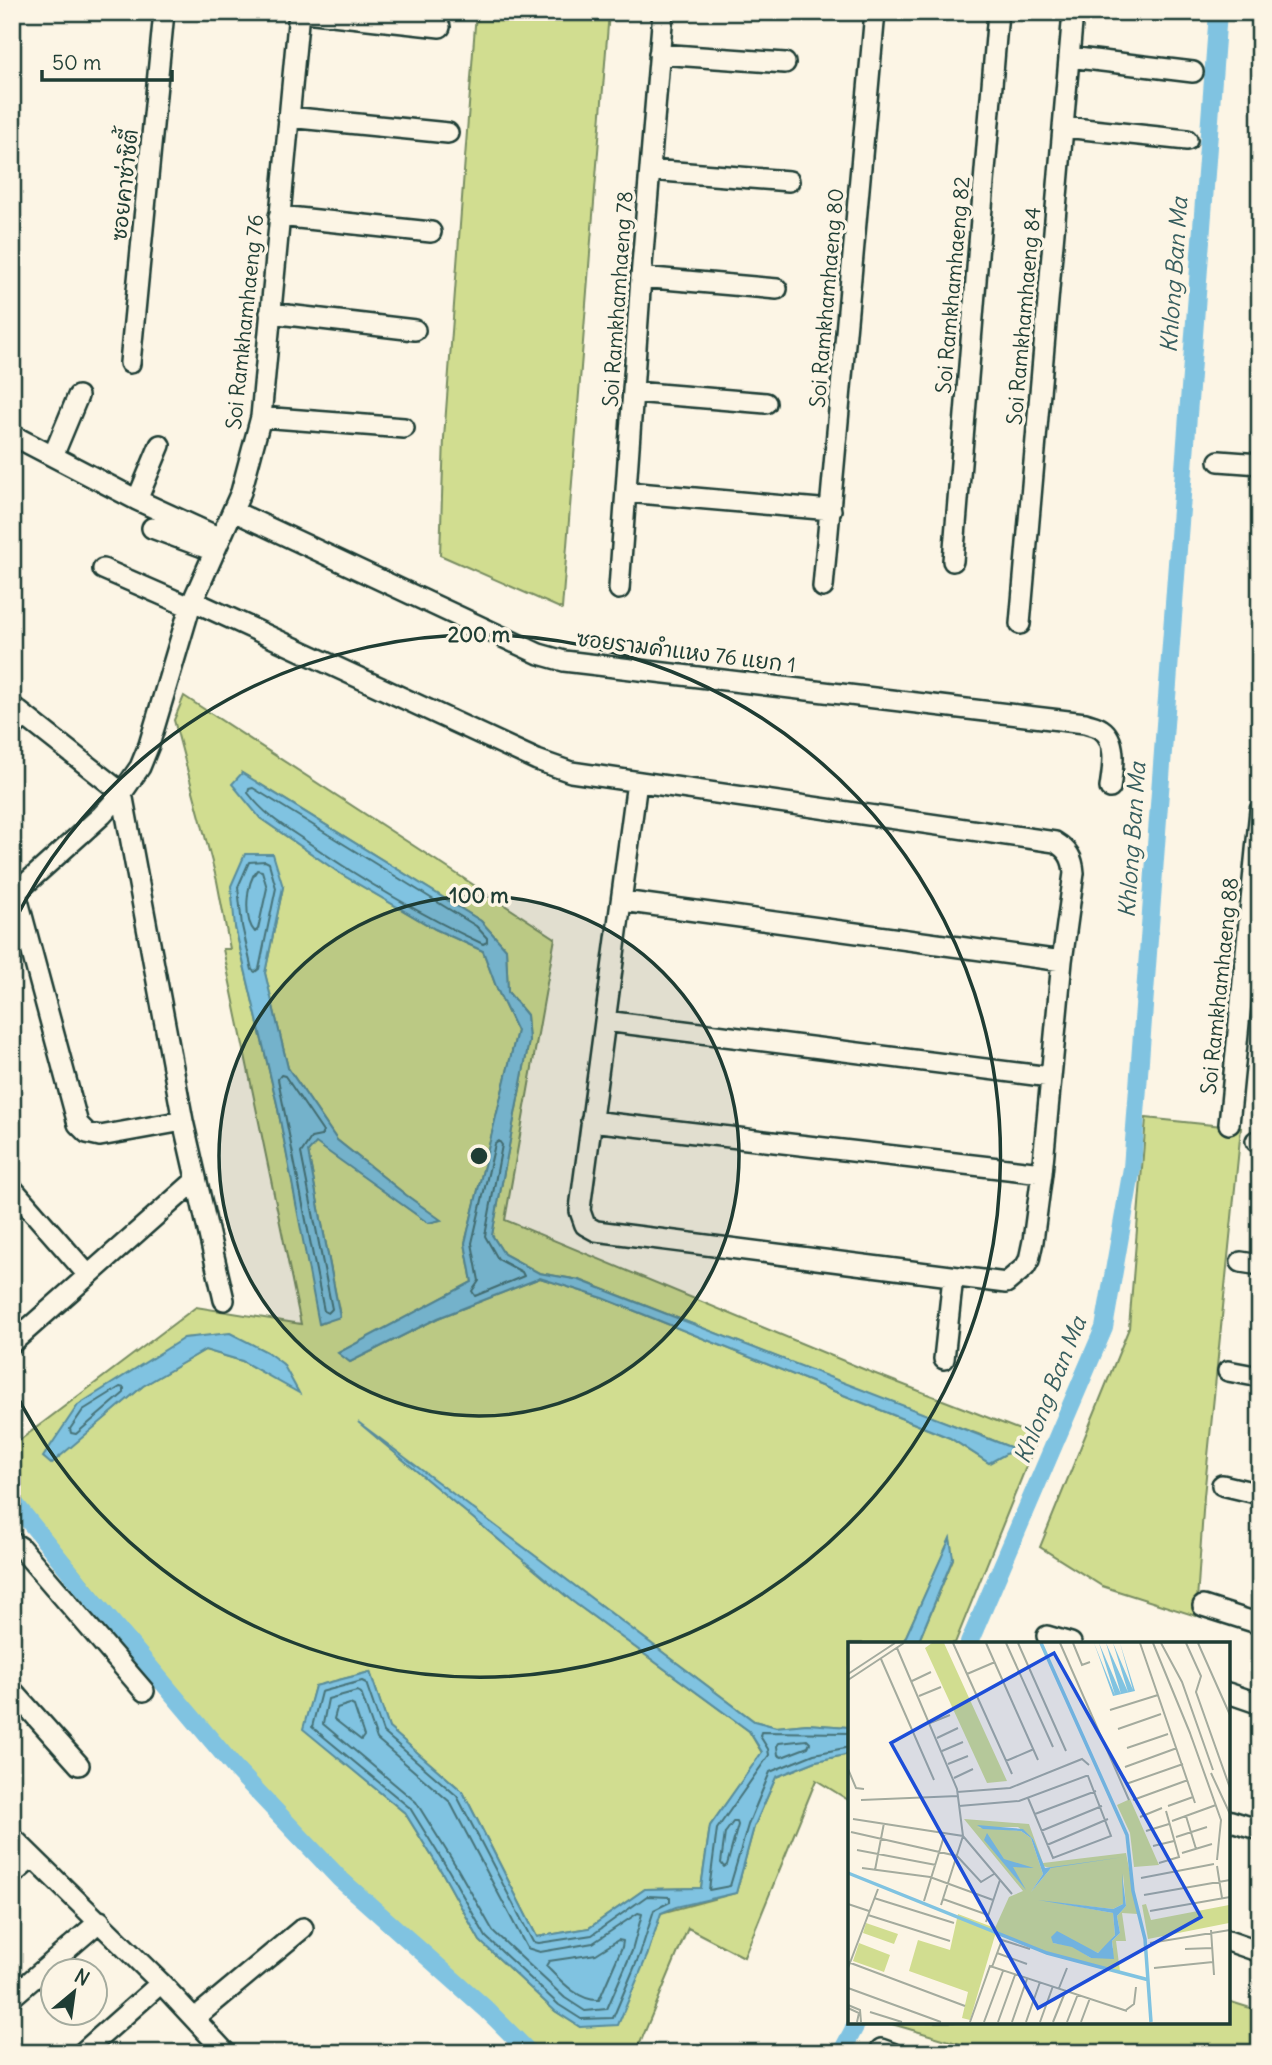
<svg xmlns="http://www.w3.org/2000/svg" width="1272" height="2065" font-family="Delius,'Playpen Sans Thai',sans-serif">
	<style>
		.green { fill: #d1dd90; stroke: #788d62; stroke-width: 2; fill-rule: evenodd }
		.water { fill: #80c3e1; stroke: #598d9c; stroke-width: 2 }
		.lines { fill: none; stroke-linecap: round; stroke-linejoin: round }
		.shore { stroke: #467379; stroke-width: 2 }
		.canal { stroke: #80c3e1; stroke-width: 18 }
		.street-casing { stroke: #1f3d34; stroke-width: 24 }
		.street { stroke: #fcf5e5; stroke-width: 19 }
		.ring { fill: none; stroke: #1f3d34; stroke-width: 3.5 }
		.labels { text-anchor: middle; stroke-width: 7; stroke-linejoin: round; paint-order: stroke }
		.street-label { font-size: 21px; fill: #1f3d34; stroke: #fcf5e5 }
		.water-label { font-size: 23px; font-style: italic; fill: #375e5f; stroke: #fcf5e5 }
		.inset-river { fill: none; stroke: #80c3e1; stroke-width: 3.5 }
		.inset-road { fill: none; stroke: #a4ab9e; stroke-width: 2 }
		.view { fill: #1d4ed8; fill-opacity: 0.15; stroke: #1d4ed8; stroke-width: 3.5 }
		.inset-edge { fill: none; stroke: #1f3d34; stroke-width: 3.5 }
		.centre { fill: #1f3d34; stroke: #fcf5e5; stroke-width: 3.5 }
		.ring-label { font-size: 21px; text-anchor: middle; font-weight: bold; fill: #1f3d34; stroke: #fcf5e5; stroke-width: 7; stroke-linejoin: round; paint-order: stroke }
	</style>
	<rect width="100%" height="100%" fill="#fcf5e5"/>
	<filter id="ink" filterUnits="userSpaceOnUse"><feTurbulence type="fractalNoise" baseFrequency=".0143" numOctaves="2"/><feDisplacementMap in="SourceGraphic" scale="14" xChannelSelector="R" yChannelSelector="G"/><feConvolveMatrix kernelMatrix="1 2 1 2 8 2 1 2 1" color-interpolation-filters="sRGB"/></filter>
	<g filter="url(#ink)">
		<!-- green -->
		<path class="green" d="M476,12h133l-47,597 -122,-54 4,-117z
			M184,696l371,242 -50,282 363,151 170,66 -83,206h-37l35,-84 -3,-20 -47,104h-53v81l-2,3 -41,-3 -31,3 -22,-6 -380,-286 198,166 177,130 13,22 -52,73 -9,62 -56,1 -56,39 -52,9 -74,-145 -74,-64 -19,-56 -55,14 -11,43 101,84 38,61 37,67 75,70 25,16 67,-71 14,-43 75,-20 18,-66 22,-50 40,-16 34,-7v47l-34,-21 -72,177 -56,-29 -52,125h-96l-218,-201 -84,-87 -226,-276v-43l184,-139 105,17 -78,-375h7l-13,-68 -43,-161zM242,773l239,148 25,28 2,43 19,23 2,26 -37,194 12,19 35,19 41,7 345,135 53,19 36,15 -25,14 -39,-25 -347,-140 -63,-20 -102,40 -88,44 -11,-9 133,-71 -7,-39 52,-212 -20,-42 -14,-38 -48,-22 -94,-55 -81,-56zM283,887l-18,86 23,95 49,72 69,55 34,25 -12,3 -112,-81 -8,10 32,164 -20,8 -43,-220 -42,-177zM230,1334l37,18 31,39 -56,-30 -37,-11 -62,36 -92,77 -7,-6 140,-119z
			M1146,1118l95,10 -37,368 -8,120 -94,-30 -62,-39 89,-219z
			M1228,2001l32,10v42h-269l-106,-31 343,-1z"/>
		<!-- water -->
		<path class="water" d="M242,773l239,148 25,28 2,43 19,23 2,26 -37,194 12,19 35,19 40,7 436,169 -26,14 -39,-25 -347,-140 -63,-20 -102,40 -88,44 -12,-9 134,-71 -7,-39 52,-212 -20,-42 -14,-38 -48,-22 -94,-55 -81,-56 -28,-34z
			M245,854h28l10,33 -18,86 23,95 49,72 69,55 35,25 -13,3 -112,-80 -8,9 32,165 -21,7 -42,-220 -42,-177 -4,-41z
			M230,1333l37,19 16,12 16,29 -57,-32 -37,-11 -62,36 -92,78 -8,-7 35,-52 106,-67z
			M358,1422l396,299 22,6 31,-3 41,3 2,-3v30l-34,7 -40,16 -22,50 -18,66 -60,14 -15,6 -14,43 -29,69 -38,2 -25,-16 -75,-70 -37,-67 -38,-61 -102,-84 12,-43 55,-14 19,56 74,64 74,145 52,-9 56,-39 56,-1 9,-62 52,-74 -13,-21 -177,-130z
			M950,1538l3,20 -35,85h-15z"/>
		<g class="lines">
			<!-- shore -->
			<path class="shore" d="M253,788l223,138 11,12v4l-4,2c-62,-29 -121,-64 -177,-103 -24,-16 -40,-25 -58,-48l1,-4z
				M265,861l4,2 7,25 -17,81 -4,3 -3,-2 -10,-44 -4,-39 11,-25z
				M257,870l5,1 5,17 -9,41 -3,3c-12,-13 -9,-49 2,-62z
				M281,1075l4,1 38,56 -2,4 -10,2 -10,15 31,156 -4,4 -4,-2 -46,-232z
				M499,1141l3,4 -17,91 13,23 24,13 2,4 -49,20 -3,-5 7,-10 -7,-38 23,-99z
				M120,1387l4,1v5l-48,41 -5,-1 -1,-4 13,-19z
				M362,1681l4,2 17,49 74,64 76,146 6,1 53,-8 55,-39 23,1v5l-16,8 -14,44 -27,64 -32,1 -22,-14 -73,-68 -37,-66 -39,-63 -98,-81 9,-35z
				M357,1691l4,2 16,46 73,63 77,146 13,4 53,-9 45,-30 4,1 -10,37 -25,58 -22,2 -20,-13 -72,-67 -37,-65 -40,-64 -93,-78 5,-25z
				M350,1704l4,2 10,30 -3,4 -27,-21 3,-11z
				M850,1733l-89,-1 -1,4 8,13 1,6 -52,74 -8,61 21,-4 18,-61 22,-53 44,-18 36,-7
				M807,1740l3,3 -2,4 -26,10 -4,-2 -1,-9 2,-3z
				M733,1822h4l1,3 -11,40 -3,2 -3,-4 4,-30z
				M618,1940l5,1 -1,6 -23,53c-21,1 -39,-20 -53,-34l3,-5 47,-7z"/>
			<!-- canal -->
			<path class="canal" d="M12,1500l71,88 152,180 105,111 146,130 44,44
				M969,1643l135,-315 28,-160 86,-1156
				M841,2053l17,-32"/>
			<defs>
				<path id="street" d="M305,12l135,15
					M659,54l126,9
					M1069,57l124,15
					M288,117l160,16
					M1064,127l123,13
					M650,170l139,11
					M279,216l152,16
					M641,277l136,12
					M270,313l145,17
					M130,363l34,-351
					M634,392l132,11
					M261,417l143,11
					M12,435l125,65 83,38
					M53,456l25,-60
					M1219,461l41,3
					M627,492l204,18
					M137,500l23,-55
					M233,511l306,143 25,7 521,62c5,2 12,3 16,6 18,12 11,43 9,59
					M152,528l62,23
					M953,561l45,-549
					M103,569l87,38
					M823,587l52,-575
					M619,589l22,-312 22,-265
					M193,601l344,159 34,12 484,70c13,8 18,16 19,31l-12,88 -20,212 -9,68 -4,19 -4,7 -19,16 -410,-52 -11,-6 -5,-14 1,-10 56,-419
					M1020,624l53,-612
					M12,706l110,87 61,328 41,179
					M12,728l13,-12
					M12,889l4,4 62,231 9,9 13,3 83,-15
					M12,896l90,-81 20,-22 18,-26 9,-22 41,-138 51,-115 20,-75 38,-405
					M622,901l440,60
					M605,1021l445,56
					M591,1121l451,52
					M1229,1124l31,-314
					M1256,1141l4,1
					M12,1188l76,87
					M1241,1262l19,3
					M12,1343l184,-163
					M944,1359l9,-82
					M1228,1371l32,6
					M1222,1485l38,9
					M12,1542l8,5 124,144
					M1203,1606l57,18
					M1047,1636l24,7
					M12,1690l67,75
					M1228,1693l32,11
					M1228,1820l32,10
					M12,1837l149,146 65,70
					M12,1875l20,-17
					M1228,1941l32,11
					M12,1997l88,-76
					M195,2018l108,-90
					M881,2049l11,4
					M82,2053l79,-70"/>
			</defs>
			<!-- street casing -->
			<use href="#street" class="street-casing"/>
			<!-- street -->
			<use href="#street" class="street"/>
		</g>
	</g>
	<!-- distance rings -->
	<circle cx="479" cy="1156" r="260" fill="#1f3d34" fill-opacity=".12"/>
	<g class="ring">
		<circle cx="479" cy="1156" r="260"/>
		<path d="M13 924A521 521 0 1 1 13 1388"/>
	</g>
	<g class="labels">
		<!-- street labels -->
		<g class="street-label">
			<text transform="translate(125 185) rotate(-84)" y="7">ซอยคาซ่าซิตี้</text>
			<text transform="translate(953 285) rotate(-85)" y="7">Soi Ramkhamhaeng 82</text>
			<text transform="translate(827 298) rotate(-85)" y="7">Soi Ramkhamhaeng 80</text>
			<text transform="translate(618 299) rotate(-86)" y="7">Soi Ramkhamhaeng 78</text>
			<text transform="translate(1024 316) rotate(-85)" y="7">Soi Ramkhamhaeng 84</text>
			<text transform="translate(245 322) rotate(-84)" y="7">Soi Ramkhamhaeng 76</text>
			<text transform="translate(686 652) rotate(7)" y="7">ซอยรามคำแหง 76 แยก 1</text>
			<text transform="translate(1220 986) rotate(-84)" y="7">Soi Ramkhamhaeng 88</text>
		</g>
		<!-- water labels -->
		<g class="water-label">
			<text transform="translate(1174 275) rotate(-86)" y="8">Khlong Ban Ma</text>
			<text transform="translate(1132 840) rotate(-86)" y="8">Khlong Ban Ma</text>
			<text transform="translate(1050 1390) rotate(-68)" y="8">Khlong Ban Ma</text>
		</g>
	</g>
	<!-- overview -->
	<g transform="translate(848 1642)">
		<rect width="382" height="382" fill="#fcf5e5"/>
		<path d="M84,1h12l63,138 -20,2 -62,-135zM282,157l22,50 7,16 -25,2 -4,-34 -13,-28zM116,177l65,5 14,39 83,-10 12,61 -16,-1 4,28h-10l4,30 -73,-19 -51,-20 -26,88 -8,-2 6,-26 -59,-21 9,-31 32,10 8,-36 37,14 14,-31 14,-6zM129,185h41l15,12 9,27 9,2 -20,24 12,-18 -12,-36 -10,-7zM275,232l3,32 -9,10 3,17 -8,8 1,7 -22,10 -19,-12 -19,-3 11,-6 34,16 6,-5 11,-13 -2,-22 -55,-10 55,6 10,-5zM298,262l5,16 78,-15v18l-81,16 -6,-34zM18,281l32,11 -4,10 -31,-11zM11,301l31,12 -6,17 -31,-11z" fill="#d1dd90" fill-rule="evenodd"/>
		<path d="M246,1l21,52 -16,-52 22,51 -15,-51 22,49 -15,-49 20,47 -13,-47 15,48 -22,5zM129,183l46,4 10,10 12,29 79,-11 -73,11 -20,24 12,-18 -12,-36 -10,-7 -38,-2zM139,191l17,26 30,9 -21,-1 13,23 -42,-50zM274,231l4,33 -9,10 3,17 -8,8 2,18 -23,-1 -19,-11 -19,-4 -2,-6 6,-6 41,22 17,-18 -2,-22 -75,-13 75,9 10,-5z" fill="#80c3e1"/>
		<path class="inset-river" d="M193,1l86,192 6,56 12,48 6,83M0,231l199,80 102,27"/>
		<path class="inset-road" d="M105,1l59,131M138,1l52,117M158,1l47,104M170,1l48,108M212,1l69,157M225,1l9,22 8,-3M292,1l55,160M305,1l37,90M313,1l21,39 31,88M338,1l15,33 -5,16 34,96M350,1l32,72M49,6l60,141 6,47 -22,69M33,17l53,121M0,32l47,-31M119,32l28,-12M0,38l56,-37M64,39l19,-9M71,54l22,-9M262,68l48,-15M82,81l20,-8M270,87l43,-15M89,96l21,-10M344,97l-2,-6 31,87 -4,40M279,106l41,-14M94,109l21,-9M158,119l28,-12M100,122l20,-8M277,125l52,-19M0,127l8,19 8,1M363,131l19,41M106,136l19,-9M278,142l57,-20M109,150l53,-4 72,-29 7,6M13,158l97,-4M285,158l55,-20M111,164l60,-5 67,-25h2l23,60 -58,22 -25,-60M320,164l25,-9M187,172l61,-23M338,174l10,33M292,175l22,-9M5,177l110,17 49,58M324,179l44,-16M193,189l61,-25M298,189l23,-7M3,190l106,24 24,26 13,-8M328,195l31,-10M199,203l61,-26M305,204l21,-5M9,208l79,15M334,211l30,-9M311,221l20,-6 -13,-46M369,224l5,32M14,226l68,9 63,23M27,228l9,-47M293,236l73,-14M296,253l86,-15M26,256l80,25M95,257l45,16M76,259l21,-68M0,262l21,7M302,269l80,-14M20,273l82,26M138,280l14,-42M363,288l3,45M302,301l80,-13M337,307l28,-1M149,311l30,11M0,320l117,44M144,325l10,-27 28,9M0,326l30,-79M306,326l59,-6M0,346l93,34M211,346l8,-20M0,363l12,5 1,12M0,366l11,5 -2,9M278,368l8,-6 2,-17M22,370l32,10M122,380l20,-56 137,45M136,380l19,-51M150,380l17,-47M164,380l15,-43M178,380l14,-40M192,380l13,-36M205,380l13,-32M219,380l11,-28M233,380l9,-24"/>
		<path class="view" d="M206,11l147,264 -163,91 -147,-265z"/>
		<rect width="382" height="382" class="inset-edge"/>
	</g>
	<circle cx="479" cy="1156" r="10" class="centre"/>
	<g class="ring-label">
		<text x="479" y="642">200 m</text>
		<text x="479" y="903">100 m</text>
	</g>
	<!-- margin -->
	<rect width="1272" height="2065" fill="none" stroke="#fcf5e5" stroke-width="42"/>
	<rect x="21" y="21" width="1230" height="2023" fill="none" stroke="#1f3d34" stroke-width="2.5" filter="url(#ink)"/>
	<!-- north arrow -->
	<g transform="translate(74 1992) rotate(29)"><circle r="33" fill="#fcf5e5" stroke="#a4ab9e" stroke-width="2"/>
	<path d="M0-5L12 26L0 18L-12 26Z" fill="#1f3d34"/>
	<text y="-10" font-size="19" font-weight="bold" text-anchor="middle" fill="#1f3d34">N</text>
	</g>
	<!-- scale -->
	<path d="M42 70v10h130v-10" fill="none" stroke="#1f3d34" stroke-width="3.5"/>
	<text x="52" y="70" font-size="21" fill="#1f3d34" stroke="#fcf5e5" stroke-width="5" paint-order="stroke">50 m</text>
</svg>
